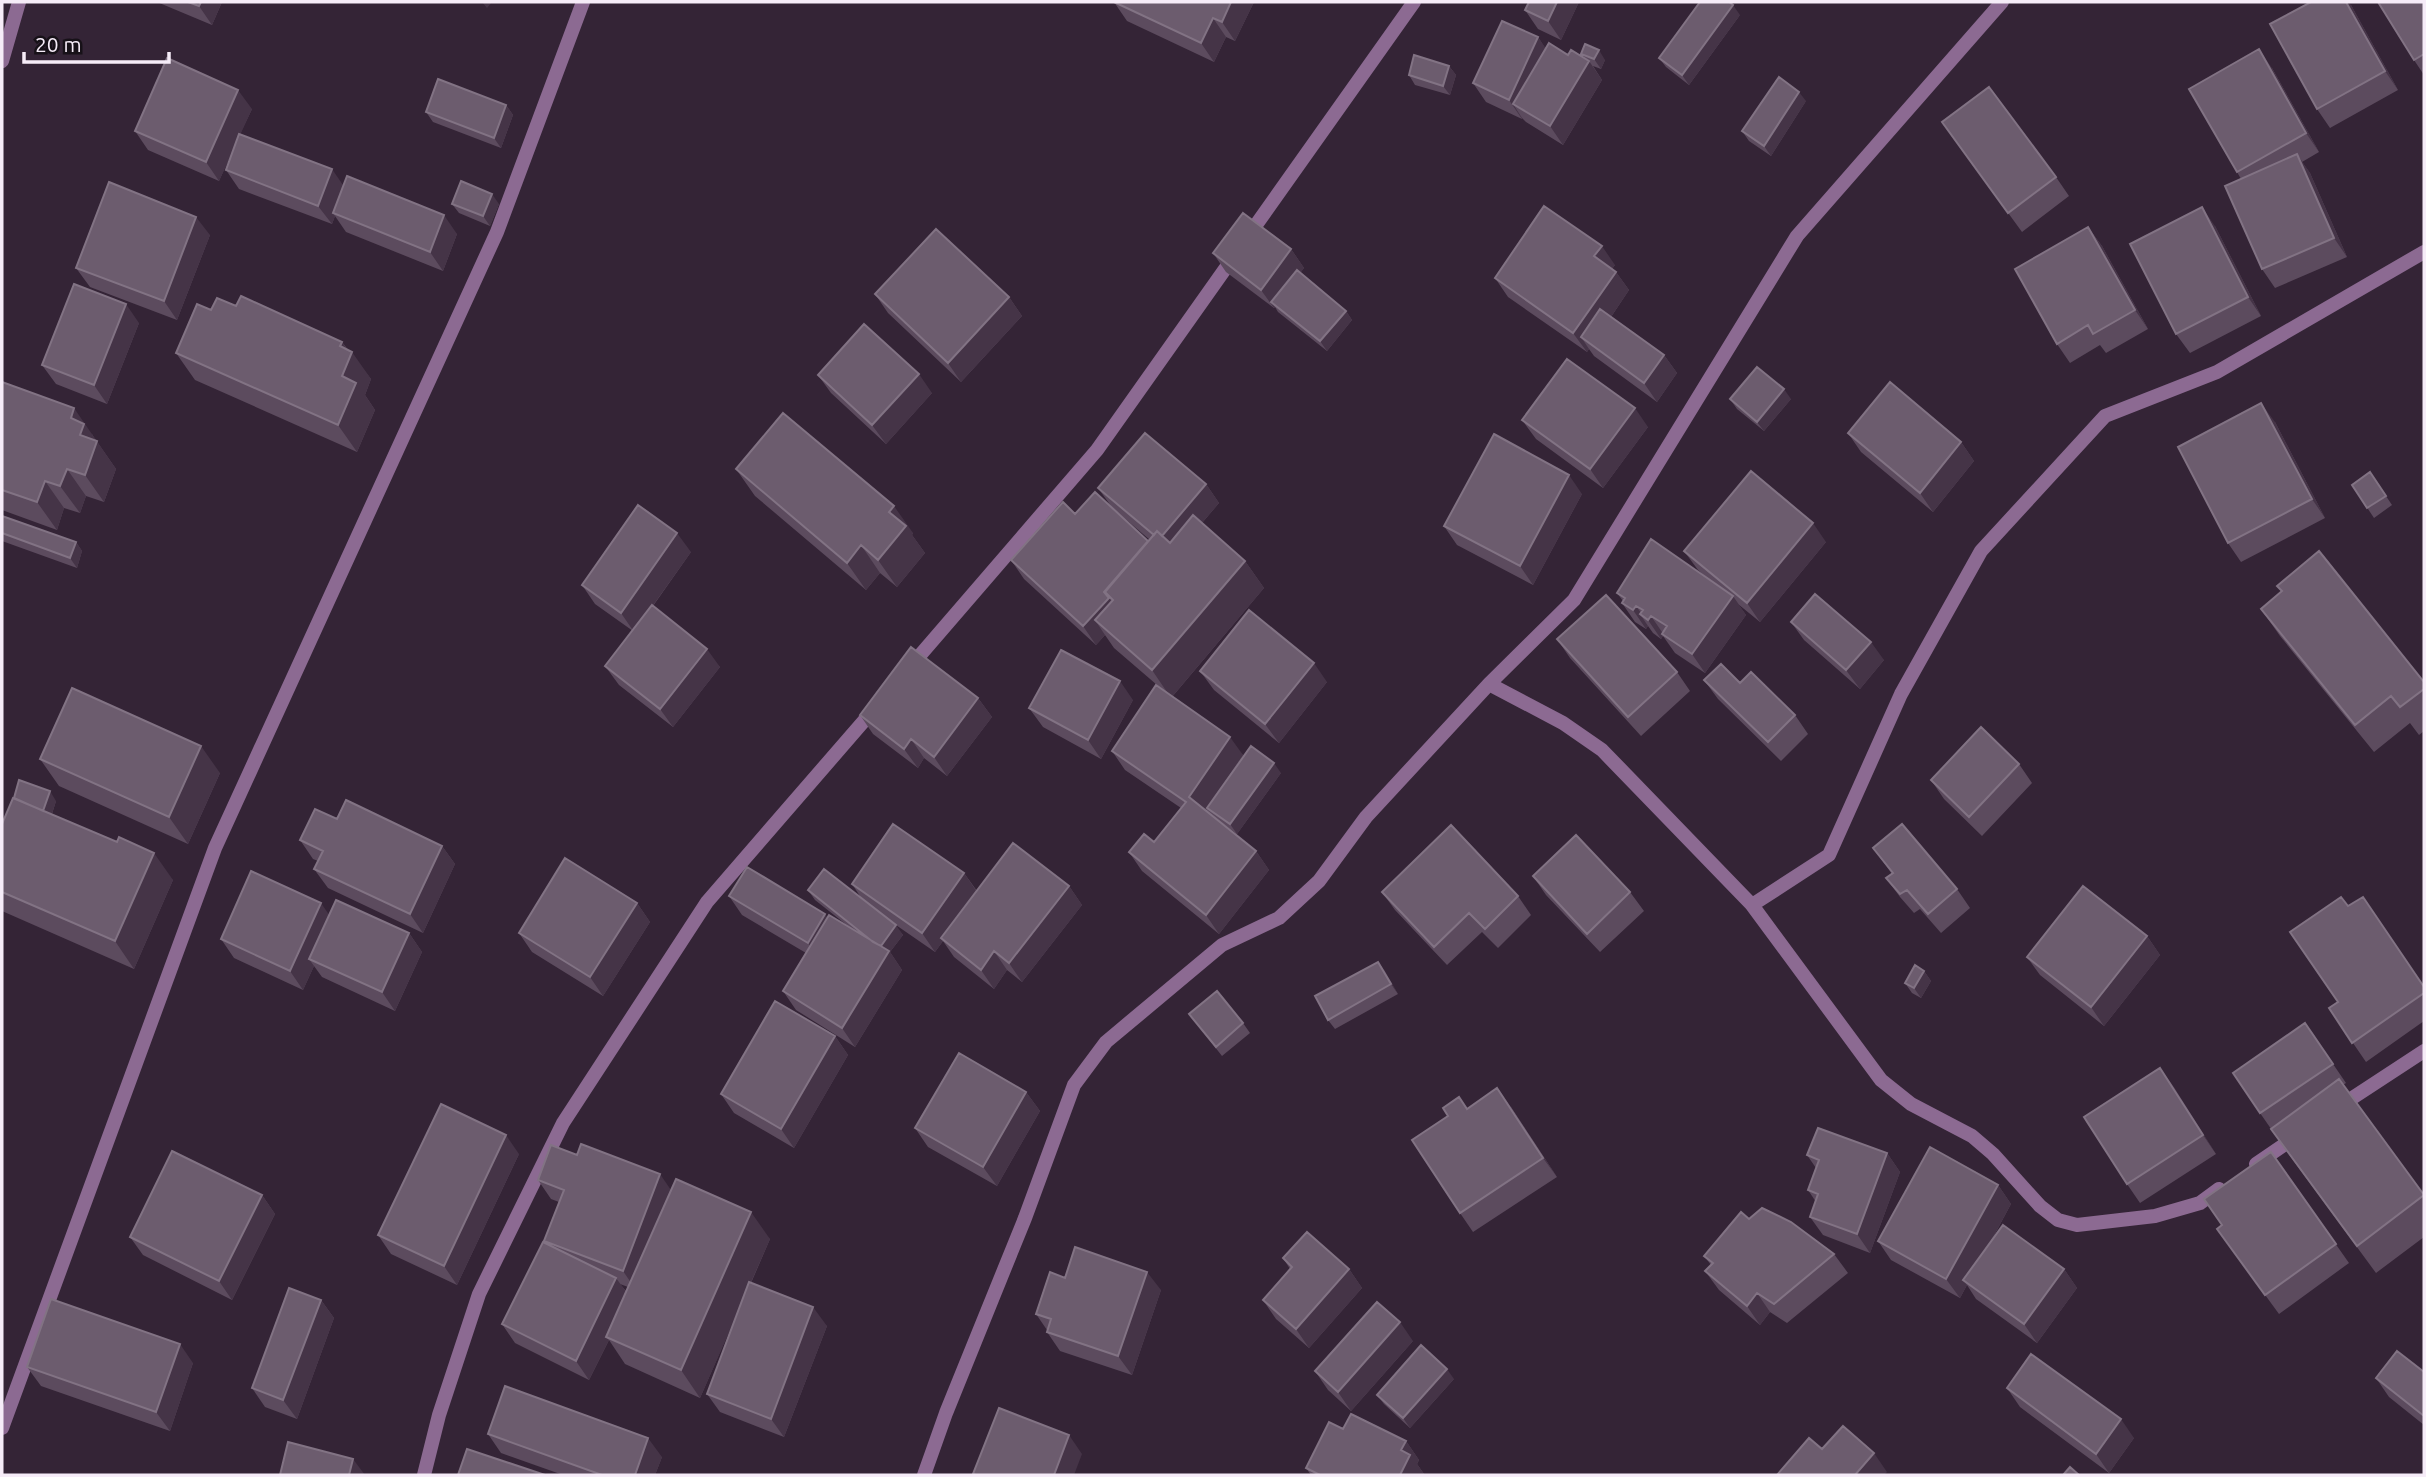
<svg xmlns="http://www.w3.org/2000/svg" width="2426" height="1477" font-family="Ubuntu,sans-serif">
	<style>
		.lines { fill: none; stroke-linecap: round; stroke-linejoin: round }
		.minor { stroke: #8c6a92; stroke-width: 14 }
		.wall { fill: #5c4b5e; fill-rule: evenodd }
		.shaded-wall { fill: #453447 }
		.building { fill: #6c5c6e; stroke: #827384; stroke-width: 2 }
	</style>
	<rect width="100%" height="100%" fill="#342436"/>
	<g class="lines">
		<!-- minor -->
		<path class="minor" d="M2,61l17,-59
			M1246,239l168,-237
			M909,668l188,-218 138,-195
			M1489,684l74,39 39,27 150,155 129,175 30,24 61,32 21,18 47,52 18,14 19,5 78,-9 45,-13 19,-14
			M1752,905l77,-50 72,-161 80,-143 124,-135 112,-44 207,-120
			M2337,1108l87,-57
			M2256,1164l41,-28
			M2,1428l213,-580 282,-616 86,-230
			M424,1475l15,-60 40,-121 84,-171 144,-221 169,-195
			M924,1475l22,-62 79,-195 49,-133 32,-43 116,-97 57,-27 40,-37 47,-64 123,-133 85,-84 223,-364 205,-234"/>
	</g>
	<!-- wall -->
	<path class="wall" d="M157,2h65l-10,23z
		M1114,2h140l-19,39 -9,-4 -12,25 -87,-41z
		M1529,2h50l-18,38 -23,-11 -13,-19z
		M2424,2v73l-10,-15z
		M2351,5l47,85 -68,38 -13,-19z
		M1740,15l-51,70 -23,-18 -7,-9z
		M1538,37l7,11 23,7 15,2 -2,-3 24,6 -4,9 -8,-3 9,14 -39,65 -37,-23 -4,-4v1l-36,-17 -13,-19z
		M1449,66l7,9 -6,20 -35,-10 -6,-10z
		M2272,68l47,84 -17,10 8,11 37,84 -72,31 -13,-19 -21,-90 -4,-7z
		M1806,101l-35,55 -22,-15 -7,-10z
		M506,105l7,10 -12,33 -68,-26 -7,-10z
		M252,109l-12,25 104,52 113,48 -14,37 -97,-39 -11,-16 -3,8 -93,-35 -13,-19 9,-25 -16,36 -71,-31 -13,-19z
		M1942,122l114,55 13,19 -47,36z
		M452,204h47l-9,22 -31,-13z
		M2215,226l46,90 -71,37 -14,-19z
		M2088,227l14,19 46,83 -42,24 -6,-8 -30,18 -13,-19z
		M210,235l-33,85 -87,-33 -14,-19z
		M1291,249l13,19 -4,5 46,38 6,9 -25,31 -49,-39 -3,-5 -1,1 -48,-36 -13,-19z
		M1615,265l-3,4 4,3 13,18 -18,27 53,38 13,18 -20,29 -63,-46 -5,-7 -2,3 -79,-55 -13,-19z
		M875,294l134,3 13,19 -61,66 -73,-69z
		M236,306l106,36 29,37 -6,16 10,15 -18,42 -162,-72 -19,-27 35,-43z
		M139,323l-32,81 -51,-20 -14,-19z
		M818,375l114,18 -46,51 -55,-51z
		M2,382l91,53v1l23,33 -12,33 -18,-6 -6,17 -16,-5 -7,22 -55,-20z
		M1730,399h61l-27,32 -27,-22z
		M1522,420l126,7 -45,61 -67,-49z
		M2275,422l50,96 -84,44 -13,-19z
		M1848,433l113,9 13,19 -41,51 -72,-60z
		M736,469l177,64 -1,2 13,18 -28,34 -17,-14 -14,17 -111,-94z
		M2370,472l22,33 -18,13 -22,-33z
		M1206,484l13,19 -17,20 43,38 19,27 -92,109 71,58 -19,29 57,-11 -44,61 -19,-14 38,31 13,19 -50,64 -77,-63 -13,-19 25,-10 27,-34 -56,-38 -13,-19 52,-60 -50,-43 -9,-13 -9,10 -72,-66 -13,-19 64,-46 36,-8 -13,-18zM1115,510l35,30 -2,1z
		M1582,494l-49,91 -76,-40 -13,-19z
		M2,516l74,26 6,9 -5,17 -75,-27z
		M1826,542l-66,80 -22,-18 8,11 -41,58 -30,-20 -12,-17 -2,3 -8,-6 -5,-7 -2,3 -11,-7 -13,-19 1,-2 -6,-8 89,-16 -8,-7 -14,-19z
		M691,552l-38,54 67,61 -47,60 -54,-42 -14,-19 28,-35 -38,-27 -13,-19z
		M2277,586l147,96v49l-5,4 -9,-12 -36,29 -94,-116 -19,-27 21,-17z
		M1791,622l93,38 -24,29 -56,-49z
		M1557,639l120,33 13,19 -49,45 -71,-78z
		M1200,671l127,11 -48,61 -65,-53z
		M1704,680l36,3 55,32 13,19 -27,27 -63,-62z
		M978,698l14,19 -45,59 -23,-18 -6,10 -45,-34 -13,-19z
		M1133,700l-32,59 -58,-32 -14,-19z
		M40,759l180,14 -32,71 -129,-58z
		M2019,764l13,19 -50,53 -38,-37 -13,-19z
		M56,801l-4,13 121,66 -39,89 -132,-58v-87z
		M300,840l142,6 13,18 -32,69 -95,-45 -14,-19 4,-8 -5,-2z
		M1873,848l84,41 13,19 -29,25 -21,-24 -6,4 -14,-16 -14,-19 6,-4z
		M964,873l13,18 92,-5 13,19 -60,77 -15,-12 -13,19 -40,-32 -11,-16 -8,11 -42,-29 10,12 -13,17 12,18 -47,77 -59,-37 -13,-19 23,-38 -64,-38 -13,-19 99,22 20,8 -33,-26 -7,-10 54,9 -10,-15z
		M1533,876l97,16 14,19 -44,41 -54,-57z
		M1382,892l136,4 13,19 -33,33 -16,-16 -35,33 -52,-55z
		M637,903l13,19 -47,74 -71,-44 -13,-19z
		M2348,906l76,81v34l-58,41 -37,-54 9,-6z
		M329,915l80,18 13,19 -27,59 -73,-34 -8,-11 -11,24 -69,-32 -13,-19z
		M2147,936l13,19 -56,71 -64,-51 -13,-18z
		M1378,962l20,32 -63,35 -7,-9z
		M1924,971l7,10 -10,17 -9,-5 -7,-10z
		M1189,1014l54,9 7,10 -28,23z
		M2305,1023l41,60 -3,2 81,110v42l-48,36 -86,-117 -30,-43z
		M835,1036l13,19 -54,93 -60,-35 -13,-19z
		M2160,1068l56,86 -76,49 -13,-19z
		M1026,1092l14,19 -43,75 -69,-39 -13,-19z
		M1511,1107l46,70 -84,55 -13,-19 7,-104z
		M2271,1152l78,111 -70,51 -62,-85 5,-4z
		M1887,1153l13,19 -30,81 -47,-18 -13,-18 6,-15 -8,-12 8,-22 -9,-13z
		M519,1154l-62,131 -66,-31 -13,-19z
		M538,1180l133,10 99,49 -19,44 76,43 -43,111 -64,-25 -13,-18 27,-74 -34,78 -75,-34 -16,-24 -20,40 -74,-37 -13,-19 42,-83 15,-39 -8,-3zM620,1284l8,3 -2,4z
		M1998,1185l13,19 -21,39 74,26 13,19 -40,55 -61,-44 -9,-14 -7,13 -69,-38 -13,-19z
		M262,1195l13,19 -43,86 -89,-45 -13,-18z
		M1749,1219l85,35 14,19 -61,50 -17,-11 -10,13 -41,-35 -14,-19 6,-6 -7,-9z
		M1283,1258l66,11 13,19 -53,60 -33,-29 -13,-19 27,-31z
		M1065,1278l96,12 -29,85 -72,-24 -13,-19v-2l-11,-16z
		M321,1300l13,18 -37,101 -32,-12 -13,-19z
		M1413,1341l-62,70 -23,-21 -13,-19z
		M193,1363l-23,68 -129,-45 -14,-19z
		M2424,1372v53l-35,-28 -13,-19z
		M1454,1379l-44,49 -26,-24 -7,-9z
		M2007,1388l127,50 -25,35 -89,-66z
		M1343,1429l63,12 13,19 -2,4 7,10 -1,1h-112l-5,-7z
		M488,1434l174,23 -7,18h-92l-62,-22z"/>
	<!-- shaded-wall -->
	<path class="shaded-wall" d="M201,2h21l-10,23 -13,-19z
		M482,2h10l-5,6z
		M1231,2h23l-19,39 -13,-19z
		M1557,2h22l-18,38 -13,-19z
		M2346,2h2l3,3 47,85 -13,-19z
		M1733,5l7,10 -51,70 -7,-10z
		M1213,18l13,19 -12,25 -13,-19z
		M1538,37l13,19 -38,48 9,14v1l-13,-19z
		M2259,49l13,19 47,84 -13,-19z
		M1599,50l6,10 -4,9 -7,-10z
		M1589,61l13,19 -39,65 -13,-19z
		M1449,66l7,9 -6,20 -7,-9z
		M238,90l14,19 -33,72 -13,-19z
		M1799,92l7,9 -35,55 -7,-10z
		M506,105l7,10 -12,33 -7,-10z
		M2297,154l13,19 37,84 -13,-19z
		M332,169l13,19 -12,25 2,3 -3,8 -14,-18z
		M492,194l7,10 -9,22 -7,-10z
		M2202,207l13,19 46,90 -13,-19z
		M444,215l13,19 -14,37 -13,-19z
		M196,217l14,18 -33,85 -13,-19z
		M2088,227l14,19 46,83 -13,-19z
		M1602,246l13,19 -8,10 -13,-19z
		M1291,249l13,19 -28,38 -5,-4 4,5 -1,1 -13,-18z
		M1616,272l13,18 -37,55 -11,-8 8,12 -2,3 -14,-19z
		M1009,297l13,19 -61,66 -13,-19z
		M126,304l13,19 -32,81 -13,-19z
		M1346,311l6,9 -25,31 -7,-10z
		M342,342l9,13 1,-3 19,27 -6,16 10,15 -18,42 -19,-27 4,-49 -2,-30z
		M1664,355l13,18 -20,29 -13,-19z
		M919,374l13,19 -46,51 -14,-19z
		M1784,389l7,10 -27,32 -7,-9z
		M2261,403l14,19 50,96 -13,-19z
		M74,408l42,61 -12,33 -19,-27 -5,-40 -9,-17z
		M1635,408l13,19 -45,61 -13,-19z
		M1961,442l13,19 -41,51 -13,-19z
		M67,469l19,27 -6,17 -20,-27z
		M1569,475l13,19 -49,91 -13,-19z
		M45,481l19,27 -7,22 -20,-28z
		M1206,484l13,19 -47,55 -13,-19z
		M894,506l19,27 -1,2 13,18 -28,34 -19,-27 11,-48z
		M1813,523l13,19 -66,80 -13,-19z
		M677,533l14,19 -57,80 -13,-19z
		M76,542l6,9 -5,17 -7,-10z
		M861,545l19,28 -14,17 -19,-27z
		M1245,561l19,27 -93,110 -19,-28z
		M1121,574l13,19 -15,16 -6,-9 -8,-8 17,25 -14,15 -13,-12 10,15 -9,10 -13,-19 26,-28 -5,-6z
		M1733,596l13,19 -41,58 -13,-19z
		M1636,606l8,11 -4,-3 8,12 -2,3 -13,-19z
		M1651,616l13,19 -2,-1 1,2 -2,3 -13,-19z
		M1871,642l13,18 -24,29 -14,-19z
		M707,649l13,18 -47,60 -13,-18z
		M1314,663l13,19 -48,61 -14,-19z
		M1120,681l13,19 -32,59 -13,-19z
		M978,698l14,19 -45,59 -13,-19z
		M1230,737l13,18 -41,61 -13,-19z
		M911,739l13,19 -6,10 -14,-19z
		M201,746l19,27 -32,71 -19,-27z
		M1274,763l7,10 -44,61 -7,-10z
		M50,791l6,10 -8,25 -7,-10z
		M442,846l13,18 -32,69 -13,-19z
		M1256,851l13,19 -50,64 -13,-19z
		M154,853l19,27 -39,89 -19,-28z
		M964,873l13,19 -36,46 2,3 -8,11 -13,-19z
		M1069,886l13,19 -60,77 -13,-19z
		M321,903l13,19 -25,37 5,7 -11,24 -13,-19z
		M637,903l13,19 -47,74 -13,-19z
		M825,914l13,19 -17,29 -13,-19z
		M896,925l7,10 -13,17 12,18 -47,77 -13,-19 38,-81z
		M409,933l13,19 -27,59 -13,-19z
		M2147,936l13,19 -56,71 -13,-19z
		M994,951l13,19 -13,19 -13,-19z
		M1378,962l7,9 13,23 -7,-10z
		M1924,971l7,10 -10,17 -7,-10z
		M835,1036l13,19 -54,93 -13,-19z
		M2160,1068l14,19 42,67 -13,-19z
		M1497,1088l14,19 46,70 -14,-19z
		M1026,1092l14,19 -43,75 -14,-19z
		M506,1135l13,19 -62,131 -13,-19z
		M1887,1153l13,19 -30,81 -13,-19z
		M660,1174l13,19 -37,97 -13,-19z
		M1998,1185l13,19 -43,79 -5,-3 4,5 -7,13 -14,-19z
		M262,1195l13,19 -43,86 -13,-19z
		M751,1212l19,27 -70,159 -19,-28z
		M1349,1269l13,19 -53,60 -13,-19z
		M2064,1269l13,19 -40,55 -13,-19z
		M1147,1272l14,18 -29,85 -14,-19z
		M616,1278l14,19 -24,40 3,3 -20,40 -13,-19z
		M1757,1293l13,19 -10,13 -13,-19z
		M321,1300l13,18 -37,101 -14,-19z
		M813,1307l14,19 -43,111 -13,-18z
		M1400,1322l13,19 -62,70 -13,-19z
		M180,1344l13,19 -23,68 -14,-19z
		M1447,1369l7,10 -44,49 -7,-10z
		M2121,1419l13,19 -25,35 -13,-19z
		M1069,1435l13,19 -8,21h-20z
		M648,1438l14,19 -7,18h-20z
		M1406,1441l13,19 -2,4 7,10 -1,1h-23l1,-25z
		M1874,1453l13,19 -3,3h-29z
		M353,1459l12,16h-16z"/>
	<!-- building -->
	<path class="building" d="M188,2h13l-2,4z
		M1114,2h117l-9,20 -9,-4 -12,25z
		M1529,2h28l-9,19 -23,-11z
		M1700,2h29l4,3 -51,70 -23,-17z
		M2311,2h35l39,69 -68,38 -47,-85z
		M2378,2h46v52l-10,6z
		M1502,21l36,16 -29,63 -36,-17z
		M1549,43l19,12 3,-5 18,11 -39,65 -37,-22z
		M1585,44l14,6 -5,9 -13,-5z
		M2259,49l47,84 -69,39 -48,-83z
		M1414,55l35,11 -6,20 -34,-11z
		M167,58l71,32 -32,72 -71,-31z
		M1779,77l20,15 -35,54 -22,-15z
		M438,79l68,26 -12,33 -68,-26z
		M1989,87l67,90 -48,36 -66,-91z
		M239,134l93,35 -14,37 -92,-36z
		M2297,154l37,84 -72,31 -37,-83z
		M347,176l97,39 -14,37 -97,-39z
		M461,181l31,13 -9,22 -31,-12z
		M109,182l87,35 -32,84 -88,-33z
		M1544,206l58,40 -8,10 22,16 -43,61 -78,-55z
		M2202,207l46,90 -72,37 -46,-90z
		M1243,213l48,36 -30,41 -48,-37z
		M2088,227l47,83 -42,24 -5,-9 -31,19 -42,-75z
		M936,229l73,68 -61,66 -73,-69z
		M1297,270l49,41 -26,30 -49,-39z
		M74,284l52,20 -32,81 -52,-20z
		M241,296l101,46 -2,4 12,6 -10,24 14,7 -18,42 -162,-72 21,-49 14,6 6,-12 19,8z
		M1600,309l64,46 -20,28 -63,-46z
		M864,324l55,50 -47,51 -54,-50z
		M1567,359l68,49 -45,61 -68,-49z
		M1757,367l27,22 -27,33 -27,-23z
		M2,382l72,26 -3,10 13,6 -4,11 17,6 -12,34 -18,-6 -7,17 -15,-5 -8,21 -35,-12z
		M1890,382l71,60 -41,51 -72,-60z
		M2261,403l51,96 -84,44 -50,-96z
		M783,413l111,93 -5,6 17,14 -28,34 -17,-15 -14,18 -111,-94z
		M1145,433l61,51 -44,52 -5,-5 -3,4 -56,-47z
		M1494,434l75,41 -49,91 -76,-40z
		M1751,471l62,52 -66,80 -63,-52z
		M2370,472l16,24 -19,12 -15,-23z
		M1095,492l53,49 -44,51 5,6 -26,28 -72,-66 52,-58 12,12z
		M638,505l39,28 -56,80 -39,-28z
		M1193,515l52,46 -93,109 -57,-50 18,-20 -8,-8 52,-61 13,12z
		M2,516l74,26 -6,16 -68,-25z
		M1651,539l82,57 -41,58 -30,-20 5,-8 -16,-10 -3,4 -8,-6 3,-4 -7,-4 -3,4 -11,-7 3,-5 -8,-5z
		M2319,551l105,131v7l-24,18 -9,-11 -36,29 -94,-116 21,-18 -5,-5z
		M1815,594l56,48 -25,28 -55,-48z
		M1606,595l71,77 -49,45 -71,-78z
		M652,605l55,44 -47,60 -55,-43z
		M1249,610l65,53 -49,61 -65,-53z
		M911,647l67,51 -44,59 -23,-18 -7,10 -44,-34z
		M1061,650l59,31 -32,59 -59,-32z
		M1721,664l19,19 11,-11 44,43 -27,27 -64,-62z
		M1156,685l74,52 -41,60 67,54 -50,64 -77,-63 15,-18 10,8 32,-40 -74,-51z
		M72,688l129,58 -32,71 -129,-58z
		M1981,727l38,37 -50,53 -38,-37z
		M1251,746l23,17 -44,61 -23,-16z
		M19,780l31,11 -7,20 -29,-13z
		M13,798l104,44 2,-5 35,16 -39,88 -113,-49v-68z
		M346,800l96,46 -32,68 -96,-45 9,-18 -23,-11 15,-31 22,10z
		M893,824l71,49 -42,60 -70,-49z
		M1902,824l55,65 -29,25 -21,-24 -7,4 -14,-16 7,-5 -20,-25z
		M1451,825l67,71 -33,33 -16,-16 -35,34 -52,-55z
		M1576,835l54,57 -43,42 -54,-58z
		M1013,843l56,43 -60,77 -15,-12 -13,19 -40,-32z
		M565,858l72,45 -47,74 -71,-44z
		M747,867l78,47 -17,29 -79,-47z
		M824,869l72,56 -15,21 -8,-4 -65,-52z
		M251,871l70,32 -31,68 -69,-32z
		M2083,886l64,50 -56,71 -64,-50z
		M2341,897l7,9 15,-9 61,90v6l-72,50 -23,-35 9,-6 -48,-70z
		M336,900l73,33 -27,59 -73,-33z
		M829,915l60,36 -47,77 -59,-37z
		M1378,962l13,22 -63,36 -13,-24z
		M1915,965l9,6 -10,17 -9,-5z
		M1217,991l26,32 -27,24 -27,-33z
		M775,1001l60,35 -54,93 -60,-35z
		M2305,1023l28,41 -73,49 -27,-40z
		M959,1053l67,39 -43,75 -68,-39z
		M2160,1068l43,67 -76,49 -43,-67z
		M2339,1079l85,116 -67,51 -86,-117z
		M1497,1088l46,70 -83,55 -48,-73 36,-24 -5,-8 16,-11 8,12z
		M441,1104l65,31 -62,131 -66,-31z
		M1818,1128l69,25 -30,81 -47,-17 8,-23 -10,-4 11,-30 -12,-5z
		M581,1144l79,30 -37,97 -79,-30 20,-51 -26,-10 13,-35 26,10z
		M1930,1147l68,38 -52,94 -68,-38z
		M172,1151l90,44 -43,86 -89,-44z
		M2271,1152l65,92 -71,51 -48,-66 5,-4 -18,-26z
		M676,1179l75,33 -70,158 -75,-33z
		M1762,1208l29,14 43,32 -60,50 -17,-11 -10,13 -42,-35 8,-8 -9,-7 37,-44 8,7z
		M2003,1225l61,44 -40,55 -61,-44z
		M1307,1232l42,37 -53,60 -33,-29 29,-33 -9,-9z
		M543,1242l73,36 -40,83 -74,-37z
		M1075,1247l72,25 -29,84 -71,-24 4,-13 -15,-5 14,-42 15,6z
		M749,1282l64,25 -42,112 -64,-25z
		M289,1288l32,12 -38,100 -31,-12z
		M51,1299l129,45 -24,68 -129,-45z
		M1377,1302l23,20 -62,70 -23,-21z
		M1421,1345l26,24 -44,49 -26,-23z
		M2397,1351l27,21v44l-48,-38z
		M2031,1354l90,65 -25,35 -89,-66z
		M505,1386l143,52 -13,37h-33l-114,-41z
		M999,1408l70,27 -15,40h-78l-3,-1z
		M1351,1414l55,27 -5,9 9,5 -10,20h-80l-14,-7 23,-46 14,7z
		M1843,1426l31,27 -19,22h-78l32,-37 13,11z
		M288,1442l65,17 -4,16h-69z
		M467,1449l78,26h-87z
		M2070,1467l9,8h-16z"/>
	<!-- border -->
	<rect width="2426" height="1477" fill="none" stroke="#f6ecf8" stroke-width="7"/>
	<!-- scale -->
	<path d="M24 52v10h145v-10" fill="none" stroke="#f6ecf8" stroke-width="3.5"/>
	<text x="35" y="52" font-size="21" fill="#f6ecf8" stroke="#171118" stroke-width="5" paint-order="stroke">20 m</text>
</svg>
